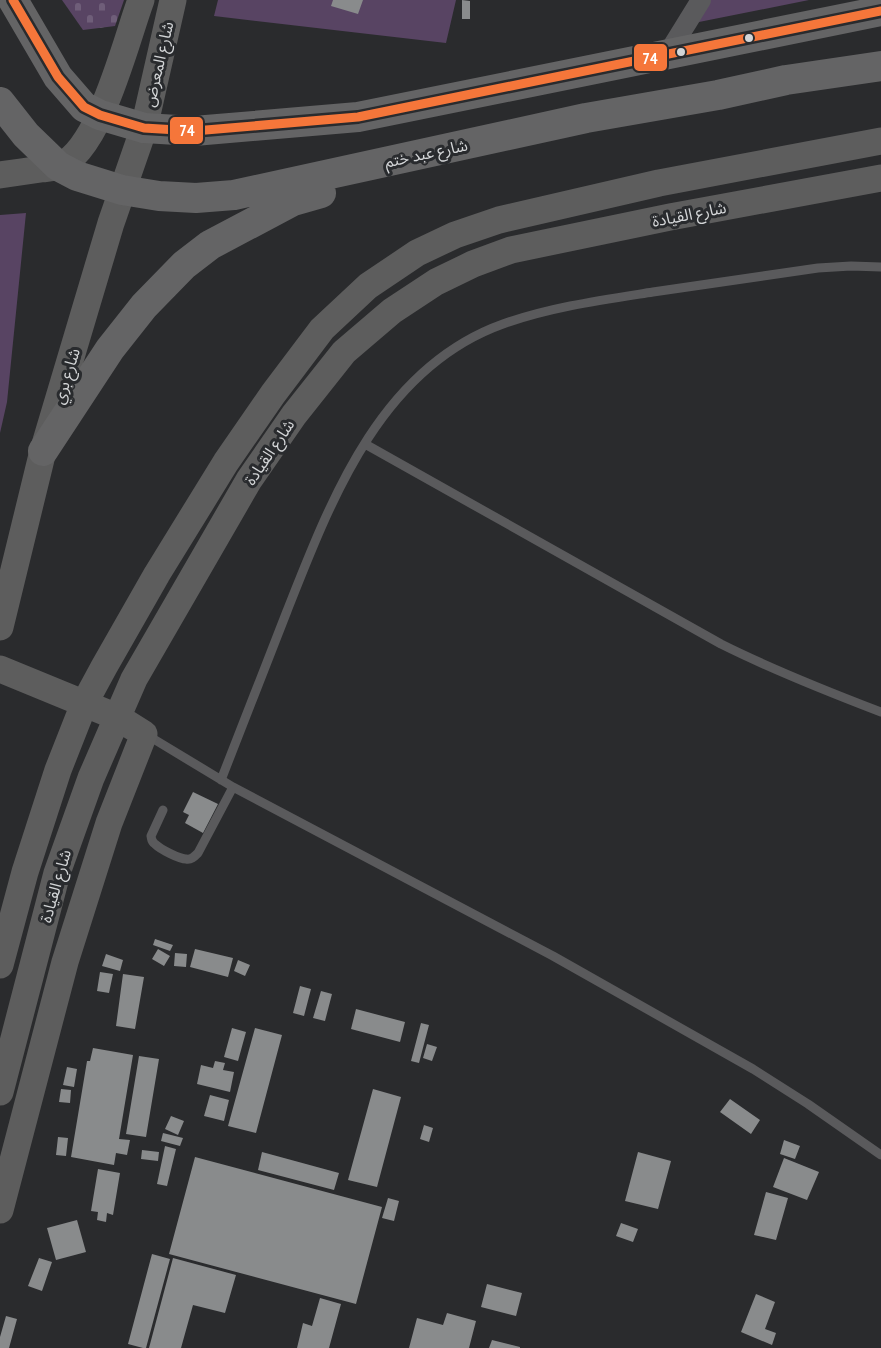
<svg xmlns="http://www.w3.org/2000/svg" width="881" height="1348" font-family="'PT Sans Narrow','Noto Sans Arabic',sans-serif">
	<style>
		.cemetery { fill: url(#cemetery-stones) }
		.green { fill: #584463 }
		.building { fill: #898b8c }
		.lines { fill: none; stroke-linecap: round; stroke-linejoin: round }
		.lane { stroke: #5a5a5c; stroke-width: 9 }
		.street { stroke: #5a5a5c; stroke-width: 20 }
		.secondary { stroke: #5d5d5d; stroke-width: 27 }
		.primary { stroke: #646465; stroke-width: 30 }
		.bus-1-casing { stroke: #292b2e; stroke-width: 14 }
		.bus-1 { stroke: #f5763a; stroke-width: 9 }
		.bus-dot { fill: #d3d5d7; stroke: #292b2e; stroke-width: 2 }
		.labels { text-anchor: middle; stroke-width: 6; stroke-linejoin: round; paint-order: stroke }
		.street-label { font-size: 16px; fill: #d3d5d7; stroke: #292b2e }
		.line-badge { stroke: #292b2e; stroke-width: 2 }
		.badge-label { font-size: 16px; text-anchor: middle; font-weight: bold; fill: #fff }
	</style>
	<defs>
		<pattern id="cemetery-stones" width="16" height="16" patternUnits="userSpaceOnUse" patternTransform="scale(1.5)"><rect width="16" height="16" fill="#584463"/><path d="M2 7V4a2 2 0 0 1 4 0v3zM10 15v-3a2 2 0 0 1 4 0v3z" fill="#6f5e79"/></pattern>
	</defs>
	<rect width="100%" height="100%" fill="#2a2b2d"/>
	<!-- cemetery -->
	<path class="cemetery" d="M62,0h62l-9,26 -32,4z"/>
	<!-- green -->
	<path class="green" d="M218,0h238l-10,43 -232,-27z
		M710,0h99l-115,23z
		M26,213l-19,189 -7,31v-218z"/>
	<!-- building -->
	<path class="building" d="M333,0h30l-5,14 -27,-8z
		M462,0l8,1v18h-8z
		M193,792l25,12 -15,29 -18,-10 4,-8 -6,-3z
		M155,939l18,6 -3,6 -17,-6z
		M158,949l12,7 -6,10 -12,-7z
		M195,949l38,9 -5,19 -38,-10z
		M175,953l12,1 -1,13 -12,-1z
		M106,954l17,6 -3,11 -18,-5z
		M238,960l12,5 -5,11 -11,-5z
		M100,972l13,2 -4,19 -12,-2z
		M123,974l21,3 -9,52 -19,-3z
		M300,986l11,3 -7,27 -11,-3z
		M321,991l11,3 -7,27 -12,-3z
		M356,1009l49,13 -5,20 -49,-13z
		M421,1023l8,2 -10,38 -8,-2z
		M232,1028l14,4 -8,29 -14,-4z
		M255,1028l27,7 -26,98 -28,-7z
		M427,1044l10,3 -5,14 -9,-3z
		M93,1048l40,7 -14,84 11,1 -3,15 -11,-2 -2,12 -43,-8 16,-96h3z
		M139,1056l20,3 -13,78 -20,-3z
		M215,1061l10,2 -2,7 11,2 -4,20 -33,-8 4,-19 12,3z
		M67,1067l10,2 -3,18 -11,-2z
		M61,1089l10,1 -1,13 -11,-1z
		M373,1089l28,8 -24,90 -29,-7z
		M210,1095l19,5 -5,21 -20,-5z
		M730,1099l30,21 -9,14 -31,-22z
		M171,1116l13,5 -6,14 -13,-6z
		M424,1125l9,3 -4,14 -9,-3z
		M163,1133l20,5 -3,8 -19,-5z
		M58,1137l10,1 -2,18 -10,-1z
		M784,1140l16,6 -5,13 -15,-5z
		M165,1146l11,3 -9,37 -10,-2z
		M142,1150l17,2 -1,9 -17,-2z
		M262,1152l77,21 -5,17 -76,-20z
		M638,1152l33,9 -13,48 -33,-8z
		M195,1157l187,50 -26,97 -187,-50z
		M784,1158l35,14 -12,28 -34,-13z
		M98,1169l22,4 -7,42 -6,-2 -1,9 -9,-2 1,-8 -7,-1z
		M766,1192l22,6 -12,42 -22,-5z
		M388,1198l11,3 -5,20 -12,-3z
		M77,1220l9,32 -30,8 -9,-32z
		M621,1223l17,6 -5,13 -17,-6z
		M152,1254l18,5 -24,89h-3l-15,-4z
		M39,1258l13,4 -10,29 -14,-5z
		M173,1258l63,17 -11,38 -32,-8 -12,43h-32z
		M487,1284l35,9 -6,23 -35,-9z
		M756,1294l19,8 -10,27 11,4 -4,12 -31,-13z
		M320,1298l21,6 -12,44h-32l6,-25 9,3z
		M447,1313l29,8 -7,27h-60l8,-30 26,7z
		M6,1316l11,3 -8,29h-9v-11z
		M492,1340l28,7v1h-31z"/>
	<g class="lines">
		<!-- lane -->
		<path class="lane" d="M365,444l356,200c52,26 105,47 160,68
			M147,735l86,52 320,169 200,113 55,35 73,51
			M221,780c22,-56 44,-113 66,-169 44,-111 93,-243 216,-287 48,-17 99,-24 150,-32 55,-8 110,-16 165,-24l33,-2 30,1
			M163,810l-12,26c1,4 0,5 4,8 5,5 24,15 31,15 5,1 8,-2 12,-6l35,-66"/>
		<!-- street -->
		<path class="street" d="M667,55l34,-55"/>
		<!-- secondary -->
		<path class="secondary" d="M0,175c14,-2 27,-4 41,-6 6,-1 13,-1 18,-3 41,-16 67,-126 82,-166
			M0,627l43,-176 68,-228 33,-95 29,-128
			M0,669l117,48 27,17 -35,89 -44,139 -65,248
			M0,965l25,-93 33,-102 26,-66 20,-37 53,-93 69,-112 47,-68 49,-65 46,-43 49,-33 38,-18 44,-15 160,-37 222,-42
			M0,1092l57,-219 34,-95 43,-99 115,-199 45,-65 50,-63 48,-41 44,-29 37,-18 38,-14 159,-33 211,-39"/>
		<!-- primary -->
		<path class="primary" d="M13,0l45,77 26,30 16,8 44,13 50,3 164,-14 523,-106
			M0,102l26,33 32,31 19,10 45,14 37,6 37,2 38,-3 352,-77 132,-23 68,-15 95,-14
			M43,451l67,-102 34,-43 40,-41 26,-20 83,-44 28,-8"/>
		<defs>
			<path id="bus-1" d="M13,0l45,77 26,30 16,8 44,13 50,3 164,-14 523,-106"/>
		</defs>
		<!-- bus-1 casing -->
		<use href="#bus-1" class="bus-1-casing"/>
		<!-- bus-1 -->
		<use href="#bus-1" class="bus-1"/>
	</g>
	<!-- markers -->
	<g class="bus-dot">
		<circle cx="749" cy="38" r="5"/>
		<circle cx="681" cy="52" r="5"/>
	</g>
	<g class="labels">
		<!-- street labels -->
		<g class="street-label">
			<text transform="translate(158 64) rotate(-77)" y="6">شارع المعرض</text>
			<text transform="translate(426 153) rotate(-12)" y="6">شارع عبد ختم</text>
			<text transform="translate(689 214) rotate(-11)" y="6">شارع القيادة</text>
			<text transform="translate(66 376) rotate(-73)" y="6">شارع بري</text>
			<text transform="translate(269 452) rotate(-56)" y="6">شارع القيادة</text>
			<text transform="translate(55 886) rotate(-74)" y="6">شارع القيادة</text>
		</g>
	</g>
	<g class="line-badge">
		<rect x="633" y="43" width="35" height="29" rx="6" fill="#f5763a"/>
		<rect x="169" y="116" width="35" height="29" rx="6" fill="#f5763a"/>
	</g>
	<g class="badge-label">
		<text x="650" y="64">74</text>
		<text x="187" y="136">74</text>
	</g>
</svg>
